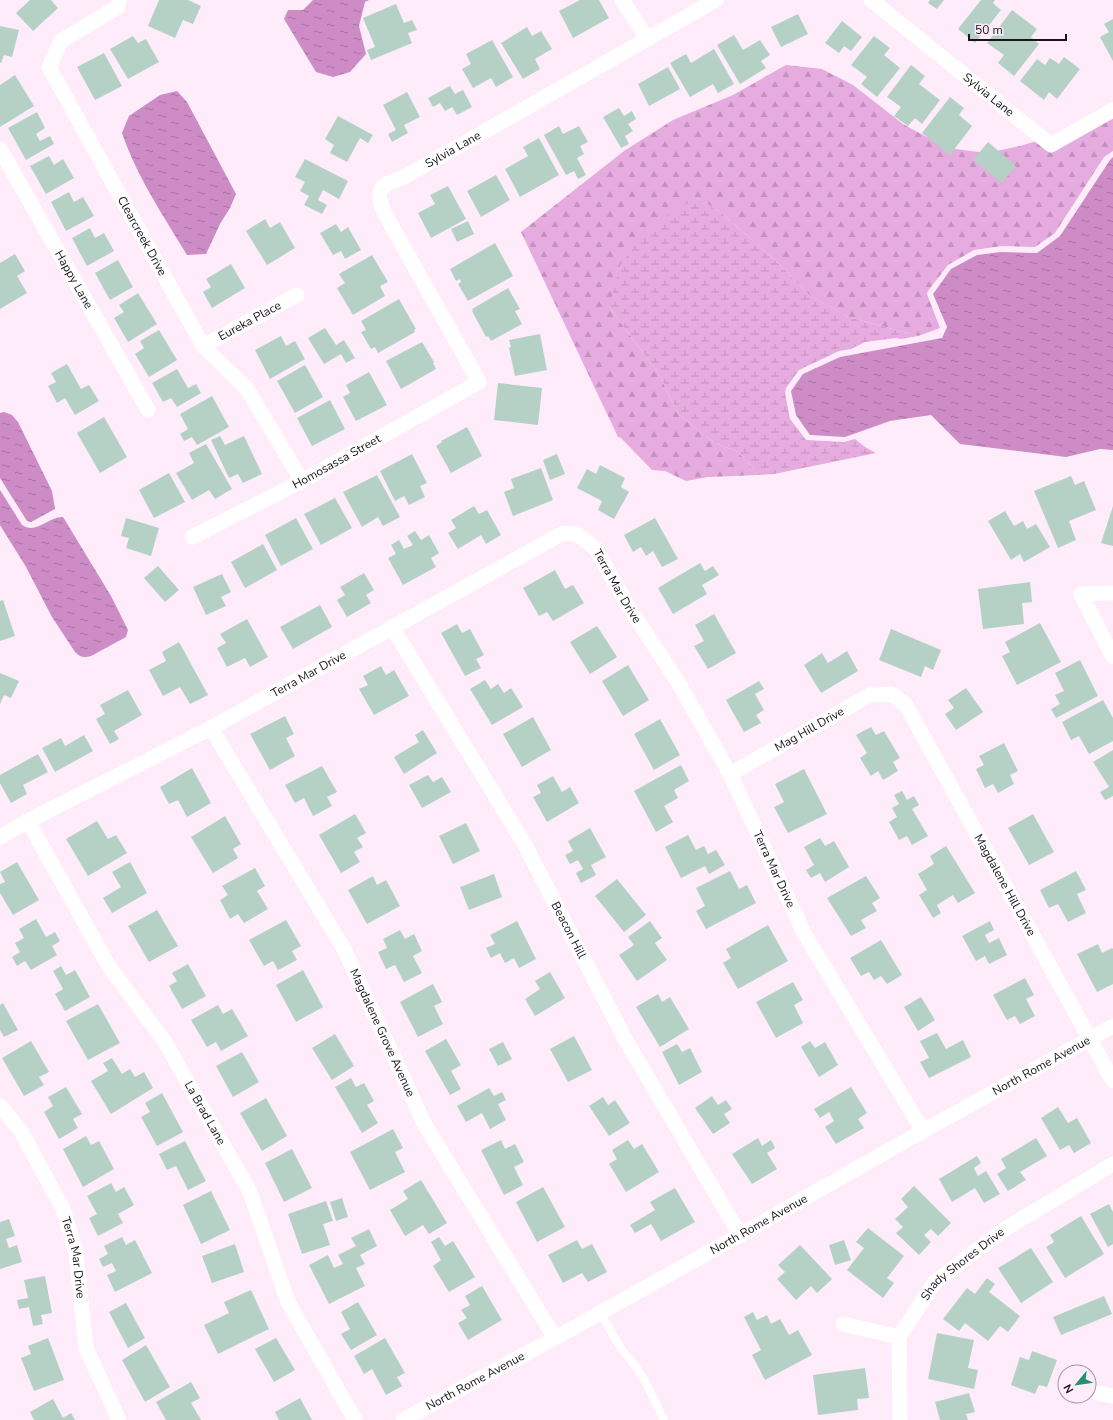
<svg xmlns="http://www.w3.org/2000/svg" width="1113" height="1420" font-family="'Nunito Sans',sans-serif">
	<style>
		.forest { fill: url(#forest-firs) }
		.wetland { fill: url(#wetland-marsh) }
		.water { fill: url(#water-ripples) }
		.building { fill: #b5d1c5 }
		.lines { fill: none; stroke-linecap: round; stroke-linejoin: round }
		.service { stroke: #fff; stroke-width: 8 }
		.minor { stroke: #fff; stroke-width: 15 }
		.labels { text-anchor: middle; stroke-width: 4; stroke-linejoin: round; paint-order: stroke }
		.street-label { font-size: 12px; fill: #191218; stroke: #feecfb }
	</style>
	<defs>
		<pattern id="forest-firs" width="22" height="20" patternUnits="userSpaceOnUse"><rect width="22" height="20" fill="#e6abdf"/><path d="M5 1l3.5 6h-7zM16 11l3.5 6h-7z" fill="#c592bf"/></pattern>
		<pattern id="wetland-marsh" width="20" height="14" patternUnits="userSpaceOnUse"><rect width="20" height="14" fill="#e6abdf"/><path d="M1 5h8M5 5V1M11 12h8M15 12V8" fill="none" stroke="#c592bf"/></pattern>
		<pattern id="water-ripples" width="26" height="14" patternUnits="userSpaceOnUse"><rect width="26" height="14" fill="#cd8cc6"/><path d="M2 4q2-2 4 0t4 0M15 11q2-2 4 0t4 0" fill="none" stroke="#a671a0"/></pattern>
	</defs>
	<rect width="100%" height="100%" fill="#feecfb"/>
	<!-- forest -->
	<path class="forest" d="M786,65l36,4 31,16 50,39 44,24 40,5 33,-7 93,-28v33l-9,6 -49,76 -20,14 -33,-1 -28,4 -26,15 -20,26 -1,3 13,34 -22,8 -69,-19 -17,-9 -22,-12 -35,-36 -55,-48 -23,-14 -88,109 50,67 19,40 35,28 25,10 21,23 -51,2 -22,4 -21,-10 -13,-1 -31,-32 -3,-1 -97,-205 103,-81 49,-31 60,-25z"/>
	<!-- wetland -->
	<path class="wetland" d="M697,198l23,14 55,48 35,36 39,21 69,19 -17,3 -5,-1 -31,4 -14,7 -12,2 -40,19 -13,18 -1,5 5,26 16,21 38,2 11,-3 10,8 11,6 -102,21 -15,1 -21,-23 -25,-10 -35,-28 -19,-40 -50,-67 11,-42 22,-28 30,-25z"/>
	<!-- water -->
	<path class="water" d="M313,0h56l-4,2 -6,24 7,28 -16,18 -17,5 -17,-5 -32,-53 4,-9h15z
		M177,91l10,11 49,92 -6,14 -10,16 -14,30 -19,1c-24,-40 -50,-78 -65,-122l7,-17 31,-21z
		M1113,157v293l-13,-1 -34,8 -106,-13 -29,-29 -41,6 -45,16 -35,-2 -14,-20 -5,-24 12,-17 37,-17 102,-19 5,-11 -14,-33 18,-25 26,-14 24,-3 36,1 23,-17 50,-76z
		M4,412l8,3 6,7 34,69 3,18 -24,13 -4,-1 -27,-43v-65z
		M0,490l22,35c14,10 27,-9 41,-8l48,79 17,34 -2,7 -35,19c-8,2 -11,1 -16,-4l-23,-35 -26,-50 -26,-42z"/>
	<!-- building -->
	<path class="building" d="M30,0h21l7,8 -25,23 -17,-18z
		M159,0h29l13,6 -8,18 -10,-4 -8,18 -27,-12z
		M580,0h19l10,18 -36,20 -14,-27z
		M930,0h14l-7,9 -9,-6z
		M981,0h14l-2,3 8,7 -26,33 -17,-14z
		M396,4l8,19 8,-3 5,10 -9,3 4,10 -41,17 -4,-10 8,-3 -12,-29z
		M1012,10l25,19 -6,8 8,7 -25,32 -16,-13 6,-8 -17,-12z
		M798,14l10,20 -27,13 -10,-20z
		M1113,19v42l-13,-24 9,-5 -5,-8z
		M842,21l20,16 -11,14 -7,-5 -5,7 -14,-10z
		M0,26l19,4 -7,27 -8,-2 -3,8h-1z
		M527,27l5,9 9,-5 11,18 -17,10 5,10 -17,10 -22,-36z
		M734,35l9,15 17,-10 10,15 -9,6 5,7 -26,16 -23,-39z
		M133,36l5,7 8,-4 13,23 -31,17 -18,-30z
		M874,36l16,12 -6,7 16,13 -23,29 -16,-13 6,-7 -16,-12z
		M492,40l21,37 -17,10 -5,-9 -18,10 -11,-19 9,-5 -5,-10z
		M714,49l20,35 -16,9 -5,-9 -23,13 -20,-34 16,-9 5,9z
		M104,53l18,33 -27,14 -18,-33z
		M1064,57l16,12 -23,30 -8,-7 -5,8 -24,-19 17,-22 8,6 5,-7 9,6z
		M911,65l14,11 -6,8 21,16 -18,24 -7,-6 -7,8 -14,-10 7,-9 -14,-10z
		M668,67l12,22 -31,17 -11,-22z
		M15,75l19,31 -34,21v-42z
		M450,86l5,8 8,-4 9,17 -15,8 -5,-8 -7,4 -5,-8 -7,4 -5,-9z
		M407,92l13,25 -16,8 4,8 -16,9 -4,-8 8,-4 -13,-25z
		M950,97l14,11 -5,7 13,11 -22,29 -28,-22z
		M619,108l5,8 8,-5 4,8 -8,5 5,7 -8,5 4,8 -8,4 -18,-31z
		M37,112l8,16 -9,6 4,7 10,-5 4,8 -28,16 -18,-32z
		M338,116l35,19 -5,8 -8,-5 -13,24 -17,-9 4,-8 -9,-6z
		M559,126l4,8 16,-8 9,16 -8,4 4,8 -7,4 9,17 -8,4 -4,-8 -8,4 -22,-40z
		M539,138l20,37 -39,22 -15,-28 23,-13 -5,-9z
		M988,142l28,24 -14,17 -29,-23z
		M49,156l5,9 9,-6 11,19 -28,16 -16,-28z
		M305,159l43,22 -9,18 -16,-9 -5,10 9,5 -5,9 -18,-9 5,-9 -9,-5 5,-9 -10,-5z
		M496,175l14,25 -29,17 -14,-26z
		M448,186l18,33 -35,19 -13,-25 17,-9 -5,-9z
		M69,192l5,10 9,-5 11,19 -28,15 -15,-29z
		M265,219l5,9 10,-6 15,26 -28,17 -21,-34z
		M468,221l6,13 -17,8 -6,-13z
		M336,224l5,8 7,-5 13,23 -16,9 -4,-8 -8,4 -13,-22z
		M90,228l5,10 9,-5 10,18 -27,15 -15,-28z
		M495,243l18,33 -45,25 -10,-17 3,-2 -1,-3 -4,2 -6,-12z
		M15,254l10,17 -8,5 10,17 -27,16v-46z
		M372,255l16,27 -8,4 5,10 -32,19 -16,-27 8,-5 -6,-9z
		M118,260l15,27 -23,13 -15,-27z
		M231,264l14,24 -33,20 -9,-16 8,-5 -5,-8z
		M508,288l12,21 -5,2 7,13 -31,17 -3,-5 -2,1 -14,-26h1l-1,-2z
		M138,293l19,31 -29,18 -14,-24 10,-6 -5,-7z
		M399,299l17,30 -2,1 1,2 -37,21 -3,-6 -4,2 -10,-17 5,-2 -5,-9z
		M325,328l11,17 8,-5 11,18 -9,5 -5,-9 -17,10 -16,-26z
		M159,330l18,30 -28,17 -14,-23 9,-6 -4,-7z
		M540,334l7,36 -32,6 -6,-28 2,-1 -2,-7z
		M281,336l5,10 9,-5 10,18 -35,20 -15,-29z
		M422,342l12,20 -1,1 3,6 -35,20 -15,-28z
		M67,364l14,25 8,-4 10,16 -24,14 -10,-17 -8,5 -9,-17 8,-4 -5,-9z
		M305,365l18,32 -28,16 -18,-32z
		M177,369l11,19 8,-4 5,9 -24,14 -6,-9 -8,4 -11,-19z
		M369,372l18,33 -31,16 -13,-24 7,-4 -4,-8z
		M498,383l44,5 -4,37 -44,-5z
		M212,396l17,31 -32,18 -5,-8 -8,4 -4,-7 8,-5 -8,-15z
		M330,400l15,29 -33,17 -15,-28z
		M104,417l23,40 -27,16 -23,-40z
		M467,427l15,29 -31,17 -15,-27 6,-4 -1,-1z
		M220,436l5,9 19,-9 18,38 -19,9 -5,-9 -9,4 -18,-38z
		M206,444l26,45 -17,10 -6,-9 -17,10 -16,-27 18,-10 -5,-10z
		M412,454l15,29 -7,3 5,11 -16,8 -5,-9 -9,5 -15,-30z
		M557,454l8,20 -15,6 -7,-20z
		M600,465l25,13 -4,9 8,5 -15,27 -16,-9 4,-9 -25,-13 10,-19 9,5z
		M541,468l12,32 -40,16 -9,-24 10,-4 -3,-9z
		M169,473l16,29 -31,16 -15,-28z
		M377,475l23,42 -17,9 -5,-9 -16,10 -19,-35z
		M1071,476l4,9 9,-4 12,29 -27,11 7,19 -18,8 -24,-57z
		M335,498l17,30 -31,17 -17,-31z
		M474,506l5,8 8,-4 14,25 -15,9 -5,-9 -23,14 -10,-16 8,-5 -5,-8z
		M1113,506v40l-12,-3z
		M1005,511l9,15 9,-5 4,8 9,-5 14,23 -26,15 -4,-8 -9,6 -23,-39z
		M126,518l33,10 -8,28 -25,-8 3,-10 -8,-2z
		M296,518l17,31 -32,17 -16,-31z
		M655,518l23,41 -16,8 -9,-16 -7,5 -5,-9 -8,5 -9,-17z
		M415,531l6,9 8,-5 10,18 -8,5 5,9 -33,18 -15,-27 8,-4 -5,-9 8,-5 5,9 9,-4 -6,-9z
		M263,544l14,26 -32,18 -14,-26z
		M700,563l5,8 8,-5 6,9 -17,10 5,9 -34,20 -15,-26z
		M158,566l21,24 -14,12 -21,-24z
		M555,570l10,19 8,-4 11,18 -31,18 -6,-9 -8,4 -16,-28z
		M364,573l10,17 -8,5 5,8 -24,14 -10,-17 8,-5 -5,-8z
		M222,574l9,18 -10,5 5,9 -20,9 -13,-28z
		M1030,582l2,20 -10,1 2,21 -41,5 -5,-40z
		M3,600l12,36 -15,5v-40z
		M320,605l12,22 -39,22 -13,-22z
		M714,614l22,39 -28,16 -14,-23 10,-5 -9,-16z
		M247,619l21,38 -18,10 -5,-9 -18,9 -10,-19 9,-5 -6,-9z
		M1040,623l21,39 -44,23 -15,-29 8,-4 -5,-10z
		M457,624l5,9 8,-4 14,26 -8,4 5,9 -16,8 -24,-43z
		M597,626l20,31 -27,17 -20,-32z
		M891,629l50,21 -8,20 -8,-4 -4,11 -42,-17z
		M179,642l29,53 -18,9 -10,-17 -17,9 -14,-26 17,-9 -4,-9z
		M847,651l11,20 -37,22 -17,-28 18,-12 6,10z
		M1080,660l18,36 -42,22 -5,-9 9,-5 -5,-9 9,-4 -9,-18z
		M628,665l21,35 -26,16 -21,-35z
		M381,666l5,9 8,-5 15,26 -35,19 -15,-26 9,-4 -5,-9z
		M0,673l19,8 -8,17 -7,-3 -4,9z
		M485,680l6,9 7,-5 6,9 7,-5 12,19 -31,18 -22,-36z
		M759,681l5,8 -9,5 9,16 -8,5 5,8 -17,9 -18,-32z
		M966,688l17,24 -27,18 -11,-16 9,-6 -6,-8z
		M128,690l14,25 -28,16 5,8 -9,5 -14,-25 9,-5 -5,-9z
		M1103,700l10,18v23l-24,13 -10,-18 -8,4 -9,-18z
		M285,716l9,18 -8,4 9,18 -25,14 -20,-36z
		M533,717l18,33 -29,17 -19,-33z
		M660,719l20,36 -26,15 -20,-36z
		M871,727l5,8 8,-4 16,27 -7,4 5,9 -15,9 -5,-9 -7,5 -11,-18 7,-5 -11,-18z
		M423,730l14,23 -33,21 -10,-17 25,-15 -4,-7z
		M84,735l9,16 -38,21 -13,-24 19,-10 4,8z
		M1004,743l14,28 -8,4 4,9 -16,9 -5,-9 -8,4 -9,-19 8,-4 -5,-9z
		M1113,750v46l-8,4 -5,-8 9,-5 -16,-25z
		M38,754l10,18 -25,13 4,9 -16,9 -11,-20v-8z
		M681,765l8,16 -15,9 4,8 -14,8 9,16 -17,10 -22,-41z
		M322,766l15,26 -10,5 5,9 -19,10 -9,-18 -9,5 -10,-18z
		M192,768l19,35 -24,14 -9,-17 -9,4 -9,-17z
		M804,769l23,45 -39,19 -14,-26 10,-5 -9,-18z
		M428,775l5,7 9,-5 9,15 -29,16 -13,-23z
		M553,776l9,16 8,-5 9,16 -32,19 -14,-25 8,-4 -4,-8z
		M902,791l5,9 7,-4 5,9 -7,4 16,27 -16,9 -5,-9 -8,4 -10,-18 8,-5 -5,-9 7,-4 -5,-9z
		M355,814l11,19 -9,5 6,9 -9,5 6,10 -19,11 -22,-38z
		M1033,814l21,38 -25,13 -21,-37z
		M225,816l16,28 -8,5 5,9 -25,15 -22,-36z
		M97,821l11,18 8,-4 11,18 -39,23 -22,-37z
		M466,823l14,28 -27,13 -14,-28z
		M590,828l16,29 -15,8 5,10 -15,8 -5,-10 7,-4 -5,-9 -8,4 -5,-9 8,-4 -5,-10z
		M688,835l8,15 8,-4 4,8 8,-4 9,15 -16,9 -4,-8 -24,12 -16,-31z
		M820,838l5,8 9,-5 15,26 -24,15 -5,-9 -9,5 -5,-8 8,-5 -10,-18z
		M946,846l29,47 -17,10 -5,-8 -16,10 4,8 -8,5 -14,-23 8,-5 -9,-16 16,-10 -4,-8z
		M17,862l22,38 -26,15 -13,-22v-9l5,-2 -5,-10z
		M130,862l17,31 -35,20 -9,-15 18,-11 -9,-15z
		M255,868l10,18 -8,5 11,18 -24,14 -6,-9 -8,5 -10,-19 8,-5 -6,-9z
		M730,871l9,18 8,-4 9,18 -50,26 -10,-18 9,-5 -9,-18z
		M1076,871l10,19 -9,4 9,19 -18,9 -10,-18 -9,4 -9,-18z
		M494,874l8,23 -33,13 -9,-23z
		M373,876l4,9 9,-5 14,26 -33,18 -19,-34z
		M866,876l14,22 -8,5 5,8 -16,9 5,8 -15,8 -24,-38z
		M617,879l29,36 -22,17 -29,-36z
		M157,910l21,36 -29,16 -21,-36z
		M36,919l10,18 9,-5 5,9 -8,5 5,9 -26,15 -6,-9 -8,5 -5,-9 8,-5 -5,-9 9,-5 -5,-9z
		M286,920l15,26 -9,5 5,9 -19,10 -5,-9 -9,5 -15,-26z
		M517,921l19,38 -17,9 -5,-10 -9,5 -5,-10 -9,5 -5,-10 9,-4 -5,-9z
		M650,921l12,17 -7,5 12,17 -30,21 -18,-26 15,-10 -6,-8z
		M990,921l4,9 -9,5 4,8 10,-5 8,17 -18,9 -4,-8 -9,5 -14,-25z
		M768,925l20,36 -50,28 -15,-26 8,-5 -5,-9z
		M400,930l5,9 9,-5 8,17 -9,5 9,17 -18,9 -9,-17 -9,4 -8,-17 9,-4 -4,-9z
		M881,940l21,35 -15,9 -6,-8 -7,4 -5,-8 -8,4 -11,-18z
		M1098,944l4,9 10,-5 1,1v35l-16,8 -20,-38z
		M188,964l18,32 -24,13 -13,-23 8,-5 -5,-8z
		M61,966l5,9 9,-5 15,27 -25,14 -10,-17 8,-5 -10,-18z
		M303,970l20,37 -27,15 -20,-37z
		M550,972l15,26 -30,18 -10,-17 15,-10 -5,-8z
		M1025,978l9,17 -8,4 9,17 -15,8 -5,-8 -8,4 -14,-25z
		M793,982l10,18 -9,5 9,18 -27,15 -20,-36z
		M433,984l9,18 -8,4 9,18 -25,13 -18,-35z
		M658,994l4,8 8,-5 19,32 -29,18 -24,-40z
		M921,997l14,23 -17,11 -14,-24z
		M3,1003l15,27 -14,7 -4,-7v-25z
		M98,1004l22,39 -32,17 -22,-39z
		M218,1005l5,9 9,-5 16,27 -27,15 -5,-9 -9,5 -16,-27z
		M937,1033l9,16 17,-9 8,17 -42,21 -9,-16 9,-4 -9,-17z
		M335,1034l19,32 -22,14 -20,-32z
		M574,1036l18,34 -24,12 -18,-33z
		M446,1039l15,26 -10,6 10,18 -11,6 -25,-44z
		M31,1041l18,31 -10,5 5,8 -20,11 -22,-38z
		M810,1041l5,7 10,-6 13,23 -19,12 -18,-30z
		M503,1042l9,17 -14,7 -9,-17z
		M677,1044l5,8 8,-4 12,24 -23,13 -17,-33z
		M242,1052l17,30 -26,15 -17,-31z
		M112,1058l10,16 8,-5 5,8 9,-5 9,16 -42,26 -20,-33 17,-10 -5,-8z
		M351,1078l5,9 8,-4 10,18 -7,4 11,18 -16,10 -27,-46z
		M66,1087l16,27 -9,5 5,9 -19,11 -15,-27 9,-6 -5,-9z
		M851,1087l16,26 -9,6 6,9 -28,16 -11,-17 9,-6 -5,-9 -9,6 -6,-9z
		M489,1088l5,8 8,-4 4,8 -8,4 8,16 -16,9 -8,-16 -16,9 -9,-16z
		M162,1093l21,39 -26,14 -16,-29 9,-5 -5,-9z
		M712,1096l6,9 8,-5 6,9 -8,5 6,9 -17,11 -18,-26z
		M603,1097l5,8 7,-5 15,23 -21,13 -20,-30z
		M266,1098l21,38 -25,15 -22,-38z
		M1058,1107l10,16 9,-5 14,25 -17,10 -5,-8 -9,5 -19,-32z
		M393,1129l10,19 -8,4 10,20 -35,18 -20,-38z
		M86,1136l5,9 8,-4 15,28 -31,18 -20,-38z
		M758,1138l4,8 9,-6 4,8 -8,5 10,16 -25,15 -20,-30z
		M1036,1138l11,18 -27,16 6,8 -18,11 -11,-17 9,-6 -5,-9z
		M501,1140l4,9 10,-5 9,18 -10,5 9,18 -19,10 -23,-45z
		M628,1140l6,9 8,-5 17,28 -33,20 -17,-28 8,-5 -5,-9z
		M185,1141l21,40 -18,9 -12,-24 -9,4 -8,-16z
		M292,1149l20,39 -28,14 -19,-39z
		M977,1156l4,7 -7,5 4,8 8,-5 14,23 -16,9 -9,-15 -23,14 -13,-23z
		M421,1180l26,43 -18,11 -6,-9 -18,11 -15,-26 18,-11 -5,-8z
		M111,1183l5,9 8,-5 10,18 -16,9 5,9 -25,13 -9,-18 8,-4 -10,-18z
		M914,1186l37,37 -13,13 -7,-7 -7,6 7,7 -12,13 -23,-22 7,-6 -8,-8 13,-12 -7,-8z
		M543,1187l22,40 -28,15 -21,-40z
		M675,1188l20,34 -34,19 -10,-17 -16,9 -5,-8 25,-15 -5,-8z
		M211,1191l19,39 -29,14 -18,-39z
		M342,1198l6,19 -12,4 -6,-19z
		M326,1201l7,20 -10,3 7,21 -28,9 -14,-40z
		M1109,1204l4,8v32l-5,3 -18,-33z
		M1081,1216l23,38 -39,24 -19,-31 8,-5 -4,-7z
		M9,1219l6,17 -9,3 3,9 8,-3 5,17 -22,7v-47z
		M868,1228l36,28 -17,22 7,5 -11,15 -36,-28 17,-22 -8,-6z
		M369,1229l8,17 -17,9 5,9 -9,4 9,18 -36,18 -20,-39 19,-10 6,13 9,-4 -5,-9 18,-9 -5,-8z
		M122,1237l4,8 9,-5 17,33 -37,19 -8,-17 9,-4 -4,-8 -9,4 -4,-8 9,-5 -4,-8z
		M439,1237l6,9 8,-5 22,36 -26,15 -16,-26 8,-6 -10,-18z
		M577,1240l5,9 10,-5 15,28 -19,10 -6,-9 -19,10 -15,-28z
		M844,1240l7,20 -16,5 -6,-20z
		M235,1244l9,28 -32,11 -10,-27z
		M800,1245l32,34 -15,14 -6,-7 -15,14 -19,-21 8,-7 -7,-7z
		M1031,1248l22,34 -32,21 -23,-35z
		M45,1276l7,37 -11,2 2,9 -10,2 -4,-19 -10,2 -2,-9 11,-2 -4,-18z
		M987,1278l8,6 -6,8 31,24 -12,16 -8,-6 -12,15 -23,-18 -6,8 -16,-12 24,-31 8,6z
		M482,1286l20,34 -34,20 -10,-17 9,-5 -6,-8 9,-5 -5,-9z
		M251,1290l18,39 -51,25 -14,-29 25,-12 -5,-11z
		M1104,1296l8,18 -51,21 -8,-18z
		M358,1302l19,33 -26,15 -10,-16 9,-5 -9,-17z
		M126,1303l19,35 -17,10 -19,-36z
		M753,1312l4,8 10,-5 4,9 9,-5 9,16 9,-5 14,25 -47,25 -13,-25 9,-5 -17,-33z
		M937,1333l37,7 -6,28 10,2 -4,19 -46,-10z
		M48,1338l16,42 -30,11 -13,-33 10,-4 -3,-8z
		M276,1338l19,32 -21,12 -19,-33z
		M385,1338l20,35 -8,4 5,9 -16,9 -14,-26 -8,5 -10,-18z
		M146,1345l24,42 -25,15 -23,-42z
		M1032,1351l25,9 -10,27 -8,-2 -4,9 -24,-9 9,-28 9,3z
		M865,1368l4,30 -12,1 1,11 -40,5 -5,-40z
		M191,1382l9,16 -9,5 10,17h-35l-10,-18z
		M969,1393l6,19 -9,2 2,6h-28l-5,-18z
		M300,1398l12,22h-33l-4,-8z
		M53,1399l10,19 8,-5 4,7h-41l-4,-8z"/>
	<g class="lines">
		<!-- service -->
		<path class="service" d="M600,1313l22,37 12,14 10,15 20,41"/>
		<!-- minor -->
		<g class="minor">
			<path id="s1" d="M119,0l-1,7 -57,34 -12,26 154,279 44,43 55,92"/>
			<path d="M622,0l25,38"/>
			<path id="s2" d="M871,0l180,145 62,-35"/>
			<path id="s3" d="M0,149l148,261"/>
			<path id="s4" d="M203,346l94,-51"/>
			<path id="s5" d="M192,537l110,-56 177,-99 -95,-170c-11,-27 0,-27 22,-36l310,-176"/>
			<path d="M1113,593l-32,1 32,63"/>
			<path id="s6" d="M392,627l132,216 100,194 116,198"/>
			<path id="s7" d="M211,728l133,221 81,176 130,213"/>
			<path id="s8" d="M730,774l140,-79 22,-1 14,11 207,376"/>
			<path id="s9" d="M28,821l80,144 57,77 85,150 38,110 67,118"/>
			<path id="s10" d="M0,837l28,-16 183,-93 352,-195 14,1 19,15 30,54 52,79 52,92 74,159 119,198"/>
			<path id="s11" d="M0,1105l22,28 41,76 13,43 10,96 33,72"/>
			<path d="M843,1324l56,13"/>
			<path d="M1097,1393l16,3"/>
			<path id="s12" d="M403,1420l152,-82 185,-103 183,-104 190,-105"/>
			<path id="s13" d="M900,1420l-1,-83 36,-55 68,-52 110,-66"/>
		</g>
	</g>
	<g class="labels">
		<!-- street labels -->
		<g class="street-label">
			<text dy="4" stroke="none"><textPath href="#s2" startOffset="151">Sylvia Lane</textPath></text>
			<text dy="4" stroke="none"><textPath href="#s5" startOffset="627">Sylvia Lane</textPath></text>
			<text dy="4" stroke="none"><textPath href="#s1" startOffset="295">Clearcreek Drive</textPath></text>
			<text dy="4" stroke="none"><textPath href="#s3" startOffset="150">Happy Lane</textPath></text>
			<text dy="4" stroke="none"><textPath href="#s4" startOffset="53">Eureka Place</textPath></text>
			<text dy="4" stroke="none"><textPath href="#s5" startOffset="163">Homosassa Street</textPath></text>
			<text dy="4" stroke="none"><textPath href="#s10" startOffset="721">Terra Mar Drive</textPath></text>
			<text dy="4" stroke="none"><textPath href="#s10" startOffset="349">Terra Mar Drive</textPath></text>
			<text dy="4" stroke="none"><textPath href="#s8" startOffset="91">Mag Hill Drive</textPath></text>
			<text dy="4" stroke="none"><textPath href="#s10" startOffset="1045">Terra Mar Drive</textPath></text>
			<text dy="4" stroke="none"><textPath href="#s8" startOffset="406">Magdalene Hill Drive</textPath></text>
			<text dy="4" stroke="none"><textPath href="#s6" startOffset="351">Beacon Hill</textPath></text>
			<text dy="4" stroke="none"><textPath href="#s7" startOffset="350">Magdalene Grove Avenue</textPath></text>
			<text dy="4" stroke="none"><textPath href="#s12" startOffset="730">North Rome Avenue</textPath></text>
			<text dy="4" stroke="none"><textPath href="#s9" startOffset="342">La Brad Lane</textPath></text>
			<text dy="4" stroke="none"><textPath href="#s12" startOffset="406">North Rome Avenue</textPath></text>
			<text dy="4" stroke="none"><textPath href="#s11" startOffset="172">Terra Mar Drive</textPath></text>
			<text dy="4" stroke="none"><textPath href="#s13" startOffset="181">Shady Shores Drive</textPath></text>
			<text dy="4" stroke="none"><textPath href="#s12" startOffset="82">North Rome Avenue</textPath></text>
		</g>
	</g>
	<!-- north arrow -->
	<g transform="translate(1077 1384) rotate(241)"><circle r="19" fill="#feecfb" stroke="#a295a0"/>
	<path d="M0-3L7 15L0 10L-7 15Z" fill="#24906f"/>
	<text y="-6" font-size="11" font-weight="bold" text-anchor="middle" fill="#191218">N</text>
	</g>
	<!-- scale -->
	<path d="M969 34v6h97v-6" fill="none" stroke="#191218" stroke-width="2"/>
	<text x="975" y="34" font-size="12" fill="#191218" stroke="#feecfb" stroke-width="3" paint-order="stroke">50 m</text>
</svg>
